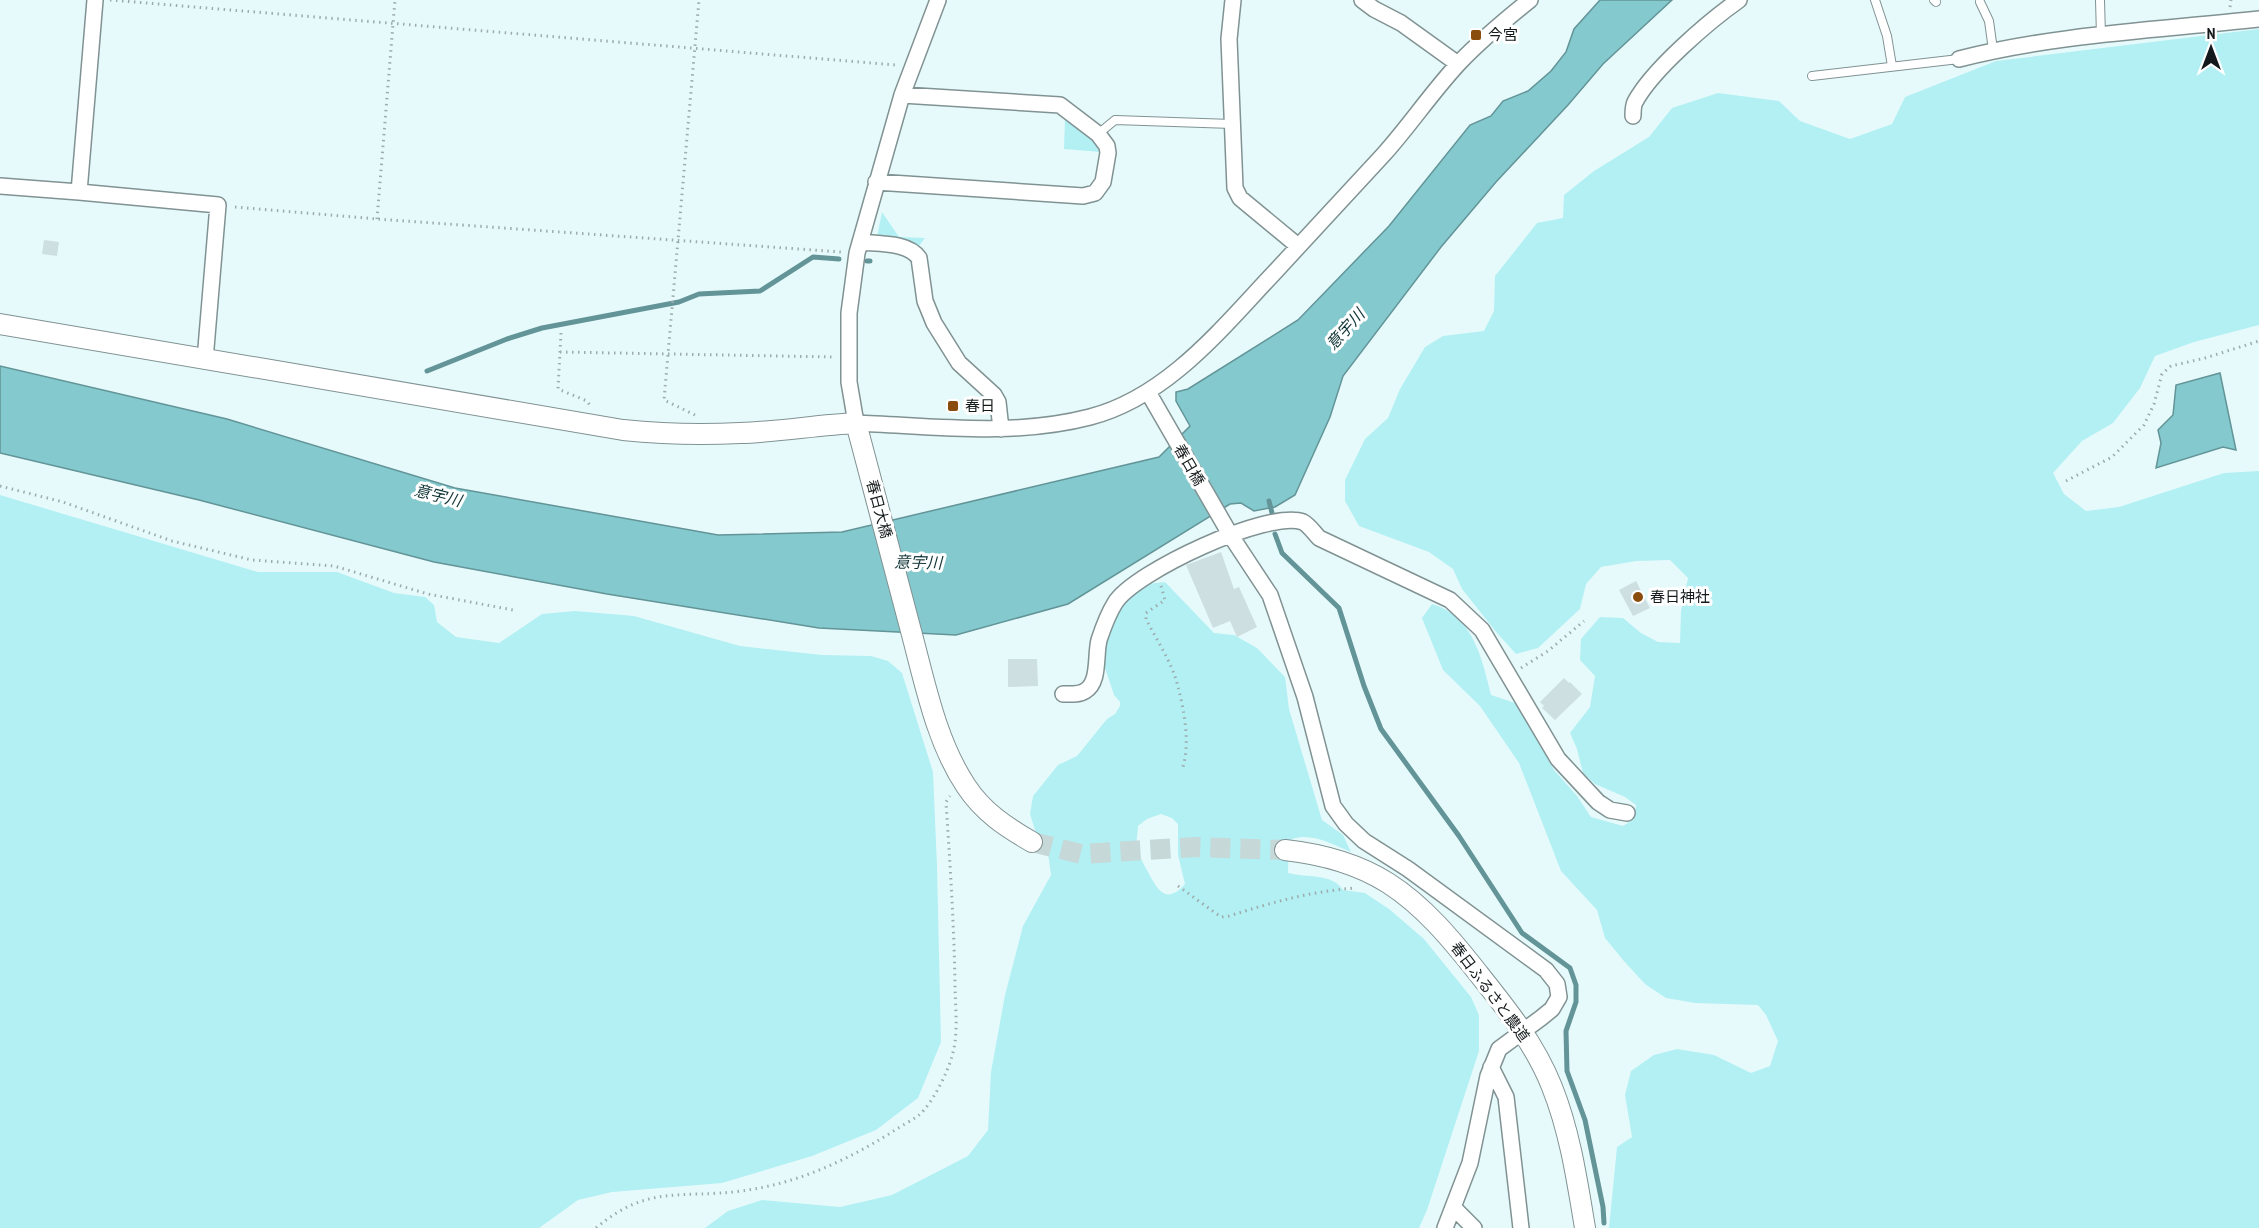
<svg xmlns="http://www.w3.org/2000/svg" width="2259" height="1228" font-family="'PT Sans Narrow','Noto Sans JP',sans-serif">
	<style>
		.green { fill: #b2f0f4; fill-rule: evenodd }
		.water { fill: #84c9cd; stroke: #629498; stroke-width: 1.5 }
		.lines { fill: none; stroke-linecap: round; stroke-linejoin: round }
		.stream { stroke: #629498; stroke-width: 5 }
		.building { fill: #cddfe1 }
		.tertiary-tunnel { stroke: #c7d8d9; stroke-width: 20; stroke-dasharray: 20 10; stroke-linecap: butt }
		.service-casing { stroke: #819293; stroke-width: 10 }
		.minor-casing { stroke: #819293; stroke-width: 18 }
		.tertiary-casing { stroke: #819293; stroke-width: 22 }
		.path { stroke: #9dabac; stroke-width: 3; stroke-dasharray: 1.5 4.5; stroke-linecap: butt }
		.service { stroke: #fff; stroke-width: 8 }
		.minor { stroke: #fff; stroke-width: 15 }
		.tertiary { stroke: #fff; stroke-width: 20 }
		.poi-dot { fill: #894c0d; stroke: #fff; stroke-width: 2 }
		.labels { text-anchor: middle; stroke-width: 6; stroke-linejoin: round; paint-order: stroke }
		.poi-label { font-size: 15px; fill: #141a1b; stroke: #fff; text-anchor: start }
		.street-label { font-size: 15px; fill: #141a1b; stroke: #fff }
		.water-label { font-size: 16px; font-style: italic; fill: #0f3335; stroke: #fff }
	</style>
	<rect width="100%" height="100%" fill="#e7fafb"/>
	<!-- green -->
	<path class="green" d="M2259,29v296l-65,17 -39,14 -15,32 -27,35 -31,18 -29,32 11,21 22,17 33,-4 105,-34 35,-2v757h-650l8,-81 15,-10 -7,-42 6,-24 23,-16 23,-6 37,6 37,18 19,-7 8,-25 -12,-26 -8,-10 -63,-2 -29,-5 -21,-14 -22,-24 -18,-22 -8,-28 -36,-39 -42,-108 -39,-57 -37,-36 -21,-52 10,-14c41,12 50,54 59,91l24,8 39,67 23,26 14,21 32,9 11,-7 2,-14 -11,-8 -30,-13 -12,-11 -6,-24 -7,-16 20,-26 5,-31 -15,-16 1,-21 19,-22 23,1 18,15 17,9 22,1 1,-32 7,-33 -18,-18 -34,1 -35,6 -15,17 -6,25 -42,39 -22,6 -19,-21 -35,-44 -9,-20 -24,-17 -70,-26 -14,-25v-21l20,-41 23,-21 12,-29 25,-42 18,-11 41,-5 10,-20 1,-35 42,-53 26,-5 1,-23 30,-24 55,-34 23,-29 46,-15 61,8 21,20 50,18 42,-15 13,-27 91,-36z
		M1065,118l33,24 3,10 -37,-3z
		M882,212l17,25 26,1 -6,8h-16l-26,-9z
		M0,495l258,77h79l57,21 31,4 9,8 3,17 19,15 43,6 43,-29 33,-3 59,5 106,30 82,9 49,1 17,5 14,12 31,99 4,94 4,176 -23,56 -42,32 -64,26 -90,27 -110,9 -34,8 -39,28h-539z
		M1165,582l49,51 20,2 23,13 28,29 4,32 33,111 21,15 8,17c-17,-7 -44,-22 -62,-11l-1,32c20,5 44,0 55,17l22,3 24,16 35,30 47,58 8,18v36l-52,159 -8,18h-714l23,-17 34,-11 78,7 52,-12 76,-39 20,-26 3,-58 14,-77 18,-69 28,-51 -3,-22 -13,-23 -5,-16 3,-18 25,-31 19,-9 30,-37 8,-5 5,-8v-4l-6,-7 -11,-33 7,-40 28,-37zM1161,814l11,4 6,6v31l7,29c-19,22 -28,5 -37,-12 -5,-9 -10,-18 -11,-27 -1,-6 1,-13 1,-19l9,-7z"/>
	<!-- water -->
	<path class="water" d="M1600,0h72l-69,64 -35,41 -72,77 -55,65 -98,129 -13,41 -35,78 -20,12 -21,4 -13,-8 -11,1 -162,100 -112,31 -137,-7 -212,-34 -173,-32 -235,-62 -199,-47v-87l227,53 228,69 263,47 124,-3 317,-75 31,-31 -14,-25v-9l12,-3 110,-69 91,-94 81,-101 21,-9 12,-15 25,-10 23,-20 15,-19 8,-23z
		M2220,373l16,77 -13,-3 -67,21 5,-25 -3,-13 15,-15 3,-30z"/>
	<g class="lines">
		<!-- stream -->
		<path class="stream" d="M867,261h3
			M427,371l80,-32 35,-11 137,-26 20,-8 61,-3 53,-34 26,2
			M1269,501l4,16
			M1275,534l7,19 57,55 25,78 17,43 78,107 63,97 48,35 6,17v17l-10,29 1,40 18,49 18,87 1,16"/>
	</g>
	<!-- building -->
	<path class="building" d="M44,240l15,2 -2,14 -15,-2z
		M1221,552l13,37 5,-2 18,40 -20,10 -7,-16 -17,7 -27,-63z
		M1636,581l14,27 -17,8 -14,-26z
		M1008,659h29l1,27 -30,1z
		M1564,678l5,5 1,-1 12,12 -27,26 -13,-12 2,-2 -4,-4z"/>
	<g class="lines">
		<!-- tertiary-tunnel -->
		<path class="tertiary-tunnel" d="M1032,842l49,12 114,-7 90,3"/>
		<defs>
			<path id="service" d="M1875,0l12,36 5,30
				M1934,0l2,2
				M2100,0l1,36
				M1980,2l9,19 4,29
				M1812,76l147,-17
				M1098,134l17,-14 117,4"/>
			<path id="minor" d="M95,0l-16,192 139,13 -13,155
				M938,0l-36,95 -45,158 -8,60v69l7,41c78,3 157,14 234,-6 77,-20 131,-88 183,-143 37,-40 74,-80 111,-120 26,-29 48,-62 75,-91 22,-23 46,-43 71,-63
				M1233,0l-4,39 6,149 5,10 58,48
				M1362,0l12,9 27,14 57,41
				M1959,59c98,-25 201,-29 300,-40
				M1633,116c0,-5 0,-10 2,-14 17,-32 74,-81 104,-102
				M876,182l207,14 12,-3 8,-11 5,-29 -1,-7 -9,-12 -38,-29 -158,-10
				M0,186l79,6
				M860,242c18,2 48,0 59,16l6,43 9,22 25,40 35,32 4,7 3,27
				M1148,392l83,144 39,59 35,102 28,109 13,18 18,17 44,28 138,101 11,14 2,13 -7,12 -11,9 -42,31 -11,27 -18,87 -25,65
				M1063,694c7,0 16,1 22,-3 15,-9 10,-35 14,-51 4,-12 9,-26 16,-37 19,-31 154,-94 188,-81 6,3 12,12 16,16l131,62 32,30 76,129 40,43 12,8 17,3
				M1491,1067l15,30 15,131
				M1454,1208l20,20"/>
			<path id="tertiary" d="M0,324l623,106c39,4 78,5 117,3 38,-1 77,-8 116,-10 18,70 37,139 55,208 14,52 25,110 55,155 17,26 40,41 66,56
				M1285,850c36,4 73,14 103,33 36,23 64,57 90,90 28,35 57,71 74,114 18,45 25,93 33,141"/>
		</defs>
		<!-- service casing -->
		<use href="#service" class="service-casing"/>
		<!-- minor casing -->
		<use href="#minor" class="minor-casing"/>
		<!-- tertiary casing -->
		<use href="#tertiary" class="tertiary-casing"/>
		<!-- path -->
		<path class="path" d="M110,0l786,65
			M2230,7l1,-7
			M235,207l142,12 464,33
			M377,219l18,-219
			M561,333l-3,56 29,12 4,6
			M560,352l274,5
			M695,415l-31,-15 35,-400
			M2066,481l46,-24 32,-32 10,-21 8,-30 9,-8 34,-8 54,-17
			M0,486l63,16 109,39 80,19 82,6 94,28 85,16
			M1161,586l4,14 -19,13v6c10,20 25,42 31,64 7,26 14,61 5,87
			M1521,668l27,-17 36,-30
			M1178,886l43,31 8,-1c45,-14 78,-24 126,-28
			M596,1228c52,-44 85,-29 145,-37 55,-7 105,-30 151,-59 9,-6 19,-11 27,-17 13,-11 29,-43 33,-59 7,-23 3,-49 3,-72 -1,-61 -5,-121 -9,-182l4,-6"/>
		<!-- service -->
		<use href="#service" class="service"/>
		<!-- minor -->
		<use href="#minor" class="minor"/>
		<!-- tertiary -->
		<use href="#tertiary" class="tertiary"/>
	</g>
	<!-- markers -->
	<g class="poi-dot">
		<rect x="1470" y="29" width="12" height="12" rx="3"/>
		<rect x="947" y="400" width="12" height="12" rx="3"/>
		<circle cx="1638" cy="597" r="6"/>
	</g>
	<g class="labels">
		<!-- poi labels -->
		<g class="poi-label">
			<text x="1488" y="40">今宮</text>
			<text x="965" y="411">春日</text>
			<text x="1650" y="602">春日神社</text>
		</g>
		<!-- street labels -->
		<g class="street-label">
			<text transform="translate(1189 465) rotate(60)" y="5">春日橋</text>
			<text transform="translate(879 509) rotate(75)" y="5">春日大橋</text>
			<text transform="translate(1490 992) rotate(53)" y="5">春日ふるさと農道</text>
		</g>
		<!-- water labels -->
		<g class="water-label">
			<text transform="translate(1345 329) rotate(-48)" y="6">意宇川</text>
			<text transform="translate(438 495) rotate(14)" y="6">意宇川</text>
			<text transform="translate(918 562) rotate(1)" y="6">意宇川</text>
		</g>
	</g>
	<!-- north arrow -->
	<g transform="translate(2211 48)" stroke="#ffffff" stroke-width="4.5" paint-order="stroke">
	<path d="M0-4.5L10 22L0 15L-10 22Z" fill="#141a1b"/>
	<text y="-9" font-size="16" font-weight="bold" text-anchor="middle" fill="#141a1b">N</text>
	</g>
</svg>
